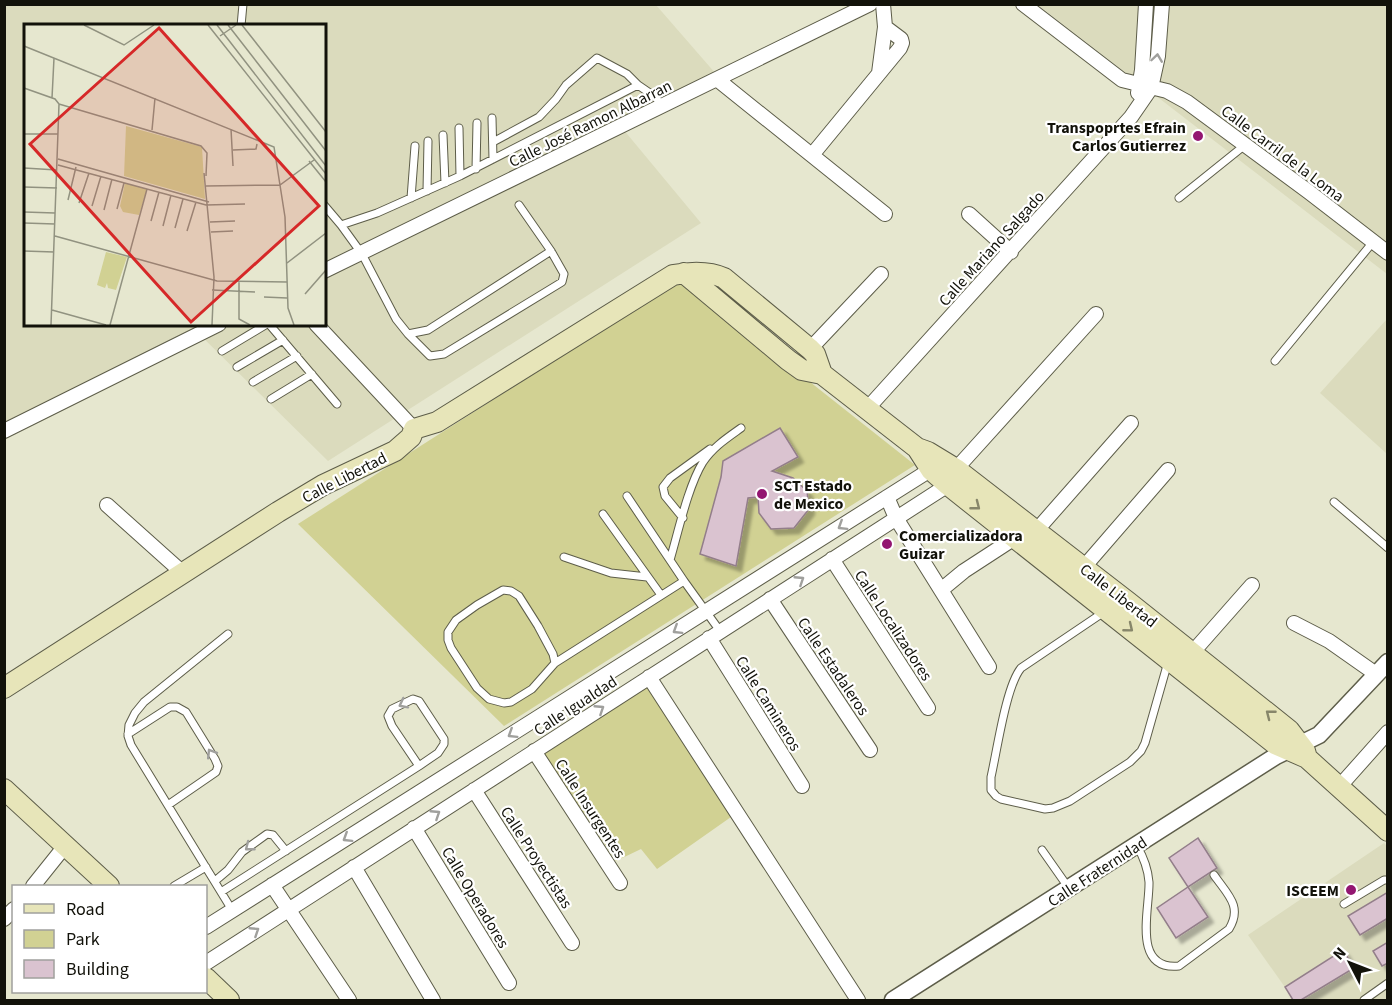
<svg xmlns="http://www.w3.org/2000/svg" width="1392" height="1005" font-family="'Source Sans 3',sans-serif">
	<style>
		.built { fill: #dbdbbd; fill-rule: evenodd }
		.green { fill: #d1d193 }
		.building { fill: #dac3d0; stroke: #937e8a; stroke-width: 1.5; filter: url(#shadow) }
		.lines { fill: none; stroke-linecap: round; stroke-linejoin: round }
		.service-casing { stroke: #5d5d49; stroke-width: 9 }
		.minor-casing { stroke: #5d5d49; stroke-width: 16 }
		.tertiary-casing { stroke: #5d5d49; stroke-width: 19 }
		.secondary-casing { stroke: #5d5d49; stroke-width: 22 }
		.service { stroke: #fff; stroke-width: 7 }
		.minor { stroke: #fff; stroke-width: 14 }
		.tertiary { stroke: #fff; stroke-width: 16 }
		.secondary { stroke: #e7e5b9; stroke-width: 20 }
		.oneway { stroke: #a0a09d }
		.oneway2 { stroke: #87866a }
		.poi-dot { fill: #931671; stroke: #fff; stroke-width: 2 }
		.labels { text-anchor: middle; stroke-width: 4.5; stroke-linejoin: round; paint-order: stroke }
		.street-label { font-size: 16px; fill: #12120a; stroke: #fff }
		.poi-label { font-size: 16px; font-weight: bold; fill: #12120a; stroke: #fff; text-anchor: end }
		.inset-road { fill: none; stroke: #919280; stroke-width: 1.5 }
		.view { fill: #d62828; fill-opacity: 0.15; stroke: #d62828; stroke-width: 3 }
		.inset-edge { fill: none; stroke: #12120a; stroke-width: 3 }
	</style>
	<defs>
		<filter id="shadow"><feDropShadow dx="5.5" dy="5.5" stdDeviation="1.5" flood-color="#0004"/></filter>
	</defs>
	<rect width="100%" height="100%" fill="#e6e7cf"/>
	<!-- built -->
	<path class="built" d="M5,5h651l60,69 -98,49 83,100 -373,238 -135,-133 -188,97zM26,26h298v298h-298z
		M1038,5h349v269z
		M1387,319v135l-67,-61z
		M1384,843l3,3v154h-93l-46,-65z"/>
	<!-- green -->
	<path class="green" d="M681,280l234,185 -411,261 -206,-202z
		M647,679l84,138 -74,52 -16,-20 -25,12 -76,-113z"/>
	<!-- building -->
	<path class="building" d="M780,428l18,29 -26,14 21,7 14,13 2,18 -15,19 -23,1 -12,-16 -1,-16 -10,1 -12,68 -36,-12 21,-77 2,-16z
		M1198,838l19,30 -29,19 -19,-29z
		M1188,887l20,30 -32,21 -19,-30z
		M1388,892v26l-28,17 -12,-19z
		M1388,942v21l-6,3 -9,-15z
		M1343,950l11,18 -53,32h-8l-8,-13z"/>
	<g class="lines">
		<defs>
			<path id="service" d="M241,26l2,-22
				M638,85l16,11 9,10
				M492,118l1,41
				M459,128l1,48
				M443,135l2,48
				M476,169l1,-46
				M427,191l1,-50
				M411,198l4,-52
				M1179,198l66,-53
				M324,205l17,20 36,-12 83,-37 178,-91 -11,-11 -30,-16 -31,27 -10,14 -17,18 -46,25
				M341,225l21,29 34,65 12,15 20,-4 123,-79
				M269,324l68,80
				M408,334l22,22 14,-2 118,-72 2,-8 -13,-23 -32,-46
				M222,351l45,-27
				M1275,361l98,-119
				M237,367l46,-27
				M253,382l44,-26
				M271,399l41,-25
				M627,496l57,85 36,50
				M1334,502l54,46
				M603,514l58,81
				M683,518l-18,-22 -2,-9 7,-9 40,-29
				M564,557l47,16 36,4
				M670,560c8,-27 18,-74 33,-98 10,-15 24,-24 38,-34
				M1104,612l-83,56c-15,18 -24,83 -30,109v13l5,6 5,3 44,10 8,-1 17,-7 60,-39 11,-11 4,-8 23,-81
				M228,634l-84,68 -9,11 -6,12 -1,11 3,9 101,165
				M555,663l-2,-9 -15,-28 -19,-30 -8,-5 -8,-1 -26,15 -21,15 -8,12v8l3,8 26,40 12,11 15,4 7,-1 21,-13 23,-26 129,-82
				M128,734l42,-27h7l9,5 29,47 3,7 -2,6 -48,33
				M1137,846c7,12 11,23 12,36 1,26 -18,89 30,84l50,-37c14,-23 -2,-35 -15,-54
				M1042,850l26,37
				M215,881l13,-11 14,-18 25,-18 6,1 13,16
				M174,886l32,-19
				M221,892l198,-126 19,-13 6,-9v-5l-25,-38 -6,-2 -21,10 -4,7 4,10 27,40
				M1344,904l40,-24h4
				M1364,1000l24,-17"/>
			<path id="minor" d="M1023,4l99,76 45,11 20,11 122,90 79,61
				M879,73l6,-46 -2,-23
				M718,80l167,134
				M1138,93l4,-23 4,-66
				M812,155l88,-107 2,-5 -1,-4 -16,-12
				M969,214l42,38
				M324,271l546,-267
				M316,324l98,105
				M810,349l71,-75
				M867,409l264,-292 20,-29 7,-32 4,-52
				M4,431l215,-107
				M887,497l9,21 93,149
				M107,505l77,69
				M1036,531l95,-108
				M832,559l96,149
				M1084,567l84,-97
				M941,590l23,-19 43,-28 7,-8
				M770,599l100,151
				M1294,623l35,18 47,33
				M709,638l93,148
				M1192,653l60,-68
				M649,677l209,323
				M534,751l86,132
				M1339,787l49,-55
				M474,790l98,153
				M414,828l95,155
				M354,867l79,133
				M272,885l77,115
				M33,886l32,-40
				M4,919l10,-10
				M206,927l732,-462
				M206,963l742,-478 8,-16 140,-155"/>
			<path id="tertiary" d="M893,1000l383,-244 43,-21 69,-73"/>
			<path id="secondary" d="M684,273l104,87 14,10 20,4 95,74 11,4 28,17 172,133 161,128 16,21 2,7
				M917,448l14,22 17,15 327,259 32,14 81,73
				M4,688l274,-176 45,-27 72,-34 16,-14 3,-8 23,-7 236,-147c16,-3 36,-4 51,3l86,71 5,5 7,20
				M4,789l105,97
				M206,978l23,22"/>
		</defs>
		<!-- service casing -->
		<use href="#service" class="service-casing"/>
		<!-- minor casing -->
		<use href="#minor" class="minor-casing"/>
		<!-- tertiary casing -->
		<use href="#tertiary" class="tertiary-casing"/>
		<!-- secondary casing -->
		<use href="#secondary" class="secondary-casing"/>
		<!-- service -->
		<use href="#service" class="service"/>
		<!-- minor -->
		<use href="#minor" class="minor"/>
		<!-- tertiary -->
		<use href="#tertiary" class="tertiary"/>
		<!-- secondary -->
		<use href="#secondary" class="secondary"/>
	</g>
	<!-- one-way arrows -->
	<defs><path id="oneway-chevron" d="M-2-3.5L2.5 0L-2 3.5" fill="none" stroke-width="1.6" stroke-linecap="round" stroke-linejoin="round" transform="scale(1.5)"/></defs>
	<g class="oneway">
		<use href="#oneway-chevron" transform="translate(1157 58) rotate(-82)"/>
		<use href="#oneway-chevron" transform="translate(842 526) rotate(148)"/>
		<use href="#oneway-chevron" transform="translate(800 580) rotate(-33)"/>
		<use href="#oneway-chevron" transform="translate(677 630) rotate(148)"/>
		<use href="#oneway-chevron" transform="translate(403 704) rotate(153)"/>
		<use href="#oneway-chevron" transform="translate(600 709) rotate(-33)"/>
		<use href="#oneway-chevron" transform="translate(512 734) rotate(148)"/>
		<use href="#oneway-chevron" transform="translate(211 753) rotate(-122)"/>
		<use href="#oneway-chevron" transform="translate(436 814) rotate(-33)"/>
		<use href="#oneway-chevron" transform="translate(347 838) rotate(148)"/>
		<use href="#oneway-chevron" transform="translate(249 847) rotate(142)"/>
		<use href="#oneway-chevron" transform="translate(255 931) rotate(-33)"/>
	</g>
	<g class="oneway2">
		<use href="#oneway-chevron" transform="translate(976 506) rotate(38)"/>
		<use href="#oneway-chevron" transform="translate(1129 628) rotate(39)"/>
		<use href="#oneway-chevron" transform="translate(1270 714) rotate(-142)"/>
	</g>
	<!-- markers -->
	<g class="poi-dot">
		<circle cx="1198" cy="136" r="6"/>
		<circle cx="762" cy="494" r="6"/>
		<circle cx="887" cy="544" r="6"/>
		<circle cx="1351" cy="890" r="6"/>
	</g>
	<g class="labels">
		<!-- street labels -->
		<g class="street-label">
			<text transform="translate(590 123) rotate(-26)" y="6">Calle José Ramon Albarran</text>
			<text transform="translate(1283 153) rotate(37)" y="6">Calle Carril de la Loma</text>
			<text transform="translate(991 248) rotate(-48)" y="6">Calle Mariano Salgado</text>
			<text transform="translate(344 477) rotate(-27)" y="6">Calle Libertad</text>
			<text transform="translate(1119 595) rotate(38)" y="6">Calle Libertad</text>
			<text transform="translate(894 625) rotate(57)" y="6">Calle Localizadores</text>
			<text transform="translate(834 666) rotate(56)" y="6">Calle Estadaleros</text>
			<text transform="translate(769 703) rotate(58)" y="6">Calle Camineros</text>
			<text transform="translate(575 705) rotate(-33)" y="6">Calle Igualdad</text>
			<text transform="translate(591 808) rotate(57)" y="6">Calle Insurgentes</text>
			<text transform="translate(537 857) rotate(57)" y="6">Calle Proyectistas</text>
			<text transform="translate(1097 871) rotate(-33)" y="6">Calle Fraternidad</text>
			<text transform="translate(476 897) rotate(59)" y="6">Calle Operadores</text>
		</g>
		<!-- poi labels -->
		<g class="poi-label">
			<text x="1186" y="133">Transpoprtes Efrain<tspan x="1186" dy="18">Carlos Gutierrez</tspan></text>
			<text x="774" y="491" text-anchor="start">SCT Estado<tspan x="774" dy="18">de Mexico</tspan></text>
			<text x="899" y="541" text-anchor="start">Comercializadora<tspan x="899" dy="18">Guizar</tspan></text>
			<text x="1339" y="896">ISCEEM</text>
		</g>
	</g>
	<!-- overview -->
	<g transform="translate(24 24)">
		<rect width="302" height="302" fill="#e6e7cf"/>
		<path d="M102,102l76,21 3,52 -81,-23zM101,159l22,6 -8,26 -16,-3 -3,-6zM82,228l21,5 -11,33 -8,-2 -1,-5 -2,5 -8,-3z" fill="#d1d193"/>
		<path class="inset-road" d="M60,1l40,20 30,-20M184,1l118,149M193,1l109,141M204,1l98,126M218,1l84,107M196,12l16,-11M0,22l250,101 11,70 3,91 6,17M0,64l31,11 4,5M28,74l2,-40M207,105l2,37M128,106l3,-32M0,110h34M209,126l23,-1 1,-5M34,135l151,43M285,137l17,21M34,141l148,40 39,-1M0,144l33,2M180,149l10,104 -2,48M182,162l74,-1 34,-25M0,163l33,1M44,176l8,-33M55,179l10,-30M68,182l9,-30M93,185l7,-26M80,186l8,-31M0,188l31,1M127,197l8,-29M186,198l25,-1M0,199l31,1M139,202l8,-31M151,204l8,-29M163,207l9,-29M187,208l22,-1M31,212l162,45 70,1M0,227l30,1M263,239l39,-30M215,258v37l11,6M188,266l43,2M281,270l21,-24M240,273l23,1M28,286l54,15M27,301l8,-221 142,42 6,7 -1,23M86,301l37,-136"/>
		<path class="view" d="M135,4l160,178 -128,116 -161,-178z"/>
		<rect width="302" height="302" class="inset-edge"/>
	</g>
	<!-- border -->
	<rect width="1392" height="1005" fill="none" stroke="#12120a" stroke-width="12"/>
	<!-- legend -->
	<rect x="12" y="885" width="195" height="108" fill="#ffffff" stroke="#a0a09d" stroke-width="1.5"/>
	<rect x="24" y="904" width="30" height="9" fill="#e7e5b9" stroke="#a0a09d" stroke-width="1.5"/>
	<text x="66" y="915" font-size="18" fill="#12120a">Road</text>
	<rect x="24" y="930" width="30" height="18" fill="#d1d193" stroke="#a0a09d" stroke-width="1.5"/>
	<text x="66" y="945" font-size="18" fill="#12120a">Park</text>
	<rect x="24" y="960" width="30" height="18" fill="#dac3d0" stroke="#a0a09d" stroke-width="1.5"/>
	<text x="66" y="975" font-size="18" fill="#12120a">Building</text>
	<!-- north arrow -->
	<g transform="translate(1350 963) rotate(312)" stroke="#ffffff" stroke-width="4.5" paint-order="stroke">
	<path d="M0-4.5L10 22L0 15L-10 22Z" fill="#12120a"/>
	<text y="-9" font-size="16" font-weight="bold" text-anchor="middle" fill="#12120a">N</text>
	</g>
</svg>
